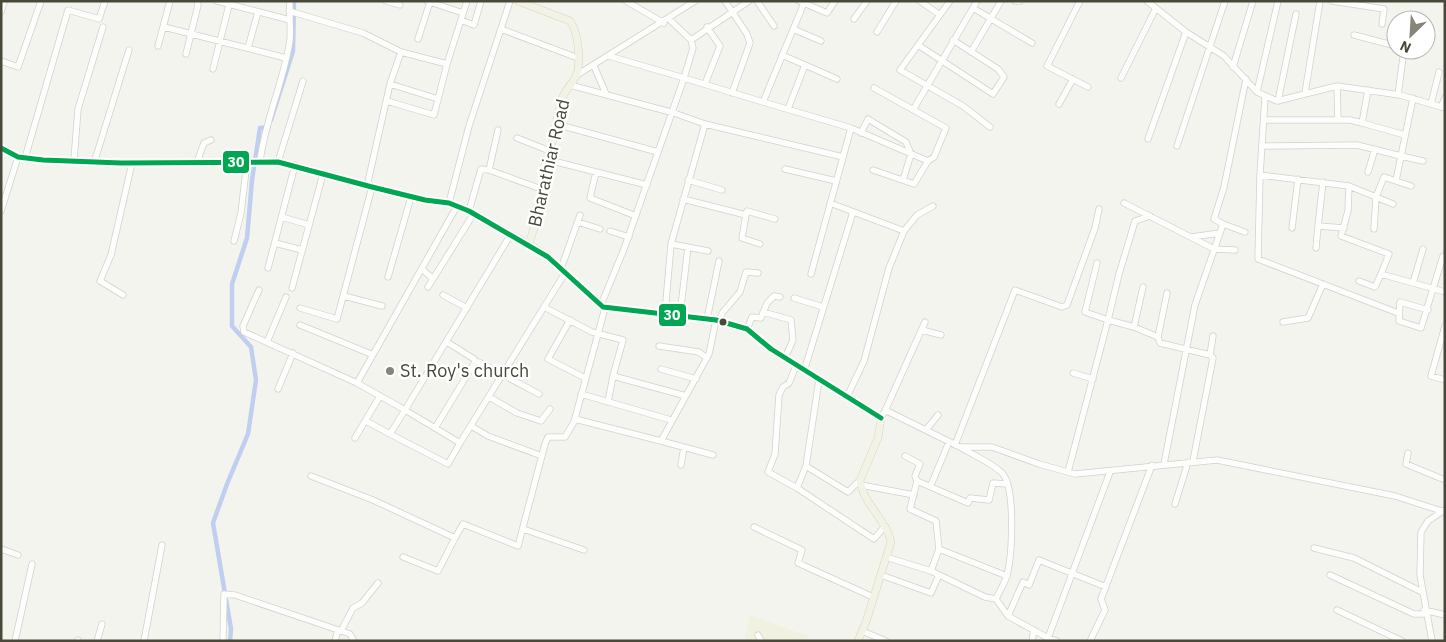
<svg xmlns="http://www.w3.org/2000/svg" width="1446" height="642" font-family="'IBM Plex Sans',sans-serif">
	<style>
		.education { fill: #f1f1e1 }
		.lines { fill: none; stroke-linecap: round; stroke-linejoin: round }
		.canal { stroke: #c0cef0; stroke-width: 4.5 }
		.minor-casing { stroke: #d2d2cb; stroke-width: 7 }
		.major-casing { stroke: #d6d6bb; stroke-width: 8 }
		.minor { stroke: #fdfdfc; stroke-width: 5.5 }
		.major { stroke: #f2f2e6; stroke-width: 7 }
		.bus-1-casing { stroke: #fff; stroke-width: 9 }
		.bus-1 { stroke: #00a651; stroke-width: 5 }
		.bus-dot { fill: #4a4939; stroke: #fff; stroke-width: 2 }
		.poi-dot { fill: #868578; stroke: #fff; stroke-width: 2 }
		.labels { text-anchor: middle; stroke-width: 5; stroke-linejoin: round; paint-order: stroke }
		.street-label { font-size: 18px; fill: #4a4939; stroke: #fff }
		.poi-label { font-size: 18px; fill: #4a4939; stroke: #fff; text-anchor: start }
		.line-badge { stroke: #fff; stroke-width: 2 }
		.badge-label { font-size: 14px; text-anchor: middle; font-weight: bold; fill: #fff }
	</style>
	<rect width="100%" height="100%" fill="#f4f4ee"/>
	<!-- education -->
	<path class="education" d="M750,615l58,21 1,5h-65z"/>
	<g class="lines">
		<!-- canal -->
		<path class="canal" d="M271,120l22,-69 1,-50
			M230,641l1,-12 -18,-106 14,-39 21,-50 8,-54 -5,-33 -19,-21v-42l15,-46 5,-58 8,-52 9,-1"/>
		<defs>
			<path id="minor" d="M217,1l73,19
				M386,1l14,4
				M427,1l36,12
				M626,1l38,22
				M725,1l22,33 3,9 -18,50
				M757,1l17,25
				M799,1l5,2 -41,99 88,26 77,33
				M920,1l20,14
				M950,1l-50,69 63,36 27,21
				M1015,1h5
				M1080,1l-33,65 41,21
				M1147,1l39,31 38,24 33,36 20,9 60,-15 63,9 45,13
				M1332,1l52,8 -2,15
				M1,2l3,1 -3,9
				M804,3l23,10 8,-12
				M973,8l59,35
				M289,11l74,22 38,19 46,12
				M669,19l22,21 58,-39
				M854,19l13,-18
				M461,20l13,5 7,-24
				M164,27l122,31
				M501,29l77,29
				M793,29l28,12
				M877,32l19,-31
				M1354,35l42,11
				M418,39l12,-37
				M691,40l2,8 -9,30 79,24
				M918,45l75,49 11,-17 -6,-8 -45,-29
				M158,46l12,-45
				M248,48l10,-36
				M971,52l30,-51
				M186,54l12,-49 -1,-4
				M782,55l55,24
				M1,61l17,6 23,-66
				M594,66l12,28
				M1233,67l20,-66
				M213,69l16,-64
				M577,75l118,-74
				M1121,78l35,-70
				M390,84l48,15
				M705,84l15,-38 -13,-19
				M570,85l104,28 31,11
				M1337,86l1,34
				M1257,92l21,-91
				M1305,93l15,-92
				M1398,95l6,-45
				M1265,97l-5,78 -2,84 140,54
				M1413,98l-12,58 22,5
				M387,101l47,14 13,-51 20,-63
				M1278,101l18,-87
				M1059,104l14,-25
				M1431,104l8,-32
				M1441,107l4,-9
				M788,109l17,-44
				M913,110l64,-109
				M1264,120h86l12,3 6,-33
				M1362,123l43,12
				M556,124l102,28 26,-74 -75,-22
				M498,130l-9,40 55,20
				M861,133l7,-14 38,23 5,12 -8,26
				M517,138l33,13
				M1148,139l38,-107
				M1177,146l48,-145
				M1262,146l95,-1 44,11 -5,25 -12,-4 -8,20 -2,32
				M1,148l17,9 25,3 78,3 139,-2 28,3 84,23 53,13 24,3 20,8 60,33
				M25,158l43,-148 31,9 6,-18
				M74,160l4,-51 25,-82
				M549,160l98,25
				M260,161c5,-41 24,-80 30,-121 1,-13 -1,-26 0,-39
				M197,162l7,-19 7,-3
				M278,162l25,-81
				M94,163l35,-113
				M785,169l51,12
				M873,170l41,14 14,-23 6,-4 12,-29 -72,-40
				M596,172l-6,26 46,18
				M1368,172l7,-23
				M1260,175l89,11 -1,25 -7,25 48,18 -8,20 64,18
				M688,180l34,10
				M1396,181l15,5
				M1323,182l-5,44 26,2
				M367,186l23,-102 11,-32
				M1349,186l44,18
				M683,199l63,16 1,-4 28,8
				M449,203l20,-77 41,-125
				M830,203l74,28
				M1124,203l90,46 21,1
				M1,211l17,-54
				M469,211l12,-42 8,1
				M746,215l-4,23 18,6
				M282,217l27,8
				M578,222l22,7
				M1223,224l22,8
				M1292,228l6,-49
				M610,231l19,6
				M1191,237l29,-4
				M234,241l7,-28 6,-51
				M275,243l27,7
				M671,244l37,7
				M1316,248l2,-22
				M1097,263l-12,49 23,8 11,-46 16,-53 15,-5
				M268,268l27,-103
				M422,269l11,10 -5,8
				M561,269l19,-54
				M811,274l40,-146
				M388,277l23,-80
				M433,279l41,-66
				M1359,281l16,6 6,-13
				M1413,283l10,-34
				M292,288l31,-114
				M259,290l-16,36 1,6 113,51 100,-177
				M1167,293l-9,44 2,6 50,12
				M123,295l-23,-14 11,-26 21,-92
				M443,295l24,13
				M344,296l38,10
				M794,298l29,9
				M601,305l23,-56 34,-97
				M544,307l48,25 31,8 -10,36 73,20
				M300,308l37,11 35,-132
				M1428,310l-28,-8 -1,19 22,7 22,-72
				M763,312l28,8 2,20 -8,18
				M665,313l6,-69 34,-120 138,33
				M680,315l8,-68
				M707,319l12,-58
				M570,320l-22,39 37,19
				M719,320l4,-8 17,-20 6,-20 12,1
				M1283,322l25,-4 15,-34
				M300,325l71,29
				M1445,326l-14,50 14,4
				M1134,327l24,10
				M747,329l5,-12 9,1 6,-15 7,-7 6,1
				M922,330l19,5
				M267,342l19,-45
				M447,342l27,17 1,3h4l60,32
				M659,346l40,6 8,6
				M796,366l-7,17 -6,4 -4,8 -4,59 -7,18 29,16 77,51 11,-13
				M661,369l35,10
				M804,371l49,-159
				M1073,373l20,6
				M357,383l48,27 -15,24 58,30 12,-21 -55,-33 106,-176
				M278,389l15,-36
				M581,394l90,26
				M489,397l28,16 24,8 9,-12
				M847,397l17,-36 25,-93 15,-37 13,-16 16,-9
				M608,402l5,-26
				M885,411l40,-89
				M881,418l4,-7 4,1 71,35h32l47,17 36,10 142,-14 178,36 50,16
				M575,419l86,22 48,-87 7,-34
				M366,421l24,13
				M471,426l17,10 54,20
				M435,428l40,-66
				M926,430l12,-15
				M355,438l25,-42
				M661,441l52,14
				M460,443l105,-170
				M955,445l60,-155 47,17 5,-2 28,-77 4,-19
				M1408,453l-2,11 39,16
				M905,456l15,8 -5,12 2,5
				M1193,461l20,-103 -3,-3 3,-19
				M1164,464l31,-159 28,-81 -9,-5 10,-32 22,-108
				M681,465l3,-18
				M806,466l42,26 12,-12
				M1068,472l40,-152 26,7 9,-40
				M311,476l62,24 82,38 8,-14 55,22 27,-102 3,-7h17l9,-15 31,-114
				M1007,484l-14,-1 -4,17 -19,-2 -2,5 -51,-22 -7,28 26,12 3,28 68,27
				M861,485l53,10
				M931,485l18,-43
				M797,488l9,-22 13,-86
				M1175,504l13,-42
				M754,527l48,23 -4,13 75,34
				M523,529l61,21
				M1314,548l40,10 68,34
				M1,549l17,6
				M403,557l35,14 17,-33
				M886,557l45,14 54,26 11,2c3,-7 9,-16 11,-24 5,-19 9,-88 -5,-102 -10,-10 -29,-18 -42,-26
				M931,571l8,-22
				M881,575l50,18 8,-18
				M1330,575l84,39h11
				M996,599l12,17 40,22 9,3
				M1337,610l65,31
				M1424,610l21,5
				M1008,616l15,-34 6,3 10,-25 67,27
				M341,631l12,-23 9,-5 16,-20
				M862,631l24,10
				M758,635l3,6
				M1048,638l62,-166
				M15,641l17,-77
				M78,641v-1
				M97,641l5,-17
				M144,641l18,-96
				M223,641l1,-47 11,1 115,39 4,7
				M335,641l3,-11
				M1032,641l2,-11
				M1090,641l15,-31 -4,-11 51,-134
				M1432,641l-12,-66 1,-43 7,-11 15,-10"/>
			<path id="major" d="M518,1l52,20c8,11 10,35 8,48 -1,12 -13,19 -16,30 -13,48 -17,98 -33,145l19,13 55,50 113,13 31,9 24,20 110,69 -3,20 -18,42c3,24 26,39 31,62l-25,80 -8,19"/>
		</defs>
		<!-- minor casing -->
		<use href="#minor" class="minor-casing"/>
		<!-- major casing -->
		<use href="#major" class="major-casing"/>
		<!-- minor -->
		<use href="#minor" class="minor"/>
		<!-- major -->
		<use href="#major" class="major"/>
		<defs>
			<path id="bus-1" d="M1,148l17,9 25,3 78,3 157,-1 94,25 53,13 24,3 20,8 79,46 55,50 113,13 31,9 24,20 110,69"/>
		</defs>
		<!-- bus-1 casing -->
		<use href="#bus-1" class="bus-1-casing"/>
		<!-- bus-1 -->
		<use href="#bus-1" class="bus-1"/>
	</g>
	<!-- markers -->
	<circle class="bus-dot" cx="723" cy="322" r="4.5"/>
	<circle class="poi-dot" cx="390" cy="371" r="5"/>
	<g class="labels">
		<!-- street labels -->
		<g class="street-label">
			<text transform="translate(549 163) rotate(-77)" y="6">Bharathiar Road</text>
		</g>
		<!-- poi labels -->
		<g class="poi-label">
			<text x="400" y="377">St. Roy's church</text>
		</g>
	</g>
	<g class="line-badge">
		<rect x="222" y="150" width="28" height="24" rx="5" fill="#00a651"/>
		<rect x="658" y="303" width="29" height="24" rx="5" fill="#00a651"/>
	</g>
	<g class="badge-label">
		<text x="236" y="167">30</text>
		<text x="672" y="320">30</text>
	</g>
	<!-- border -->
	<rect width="1446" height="642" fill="none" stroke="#4a4939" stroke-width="5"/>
	<!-- north arrow -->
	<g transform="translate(1411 35) rotate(205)"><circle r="24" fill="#ffffff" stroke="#b7b6b0"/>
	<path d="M0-4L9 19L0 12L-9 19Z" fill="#868578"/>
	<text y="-8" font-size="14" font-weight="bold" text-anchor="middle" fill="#4a4939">N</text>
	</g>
</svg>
